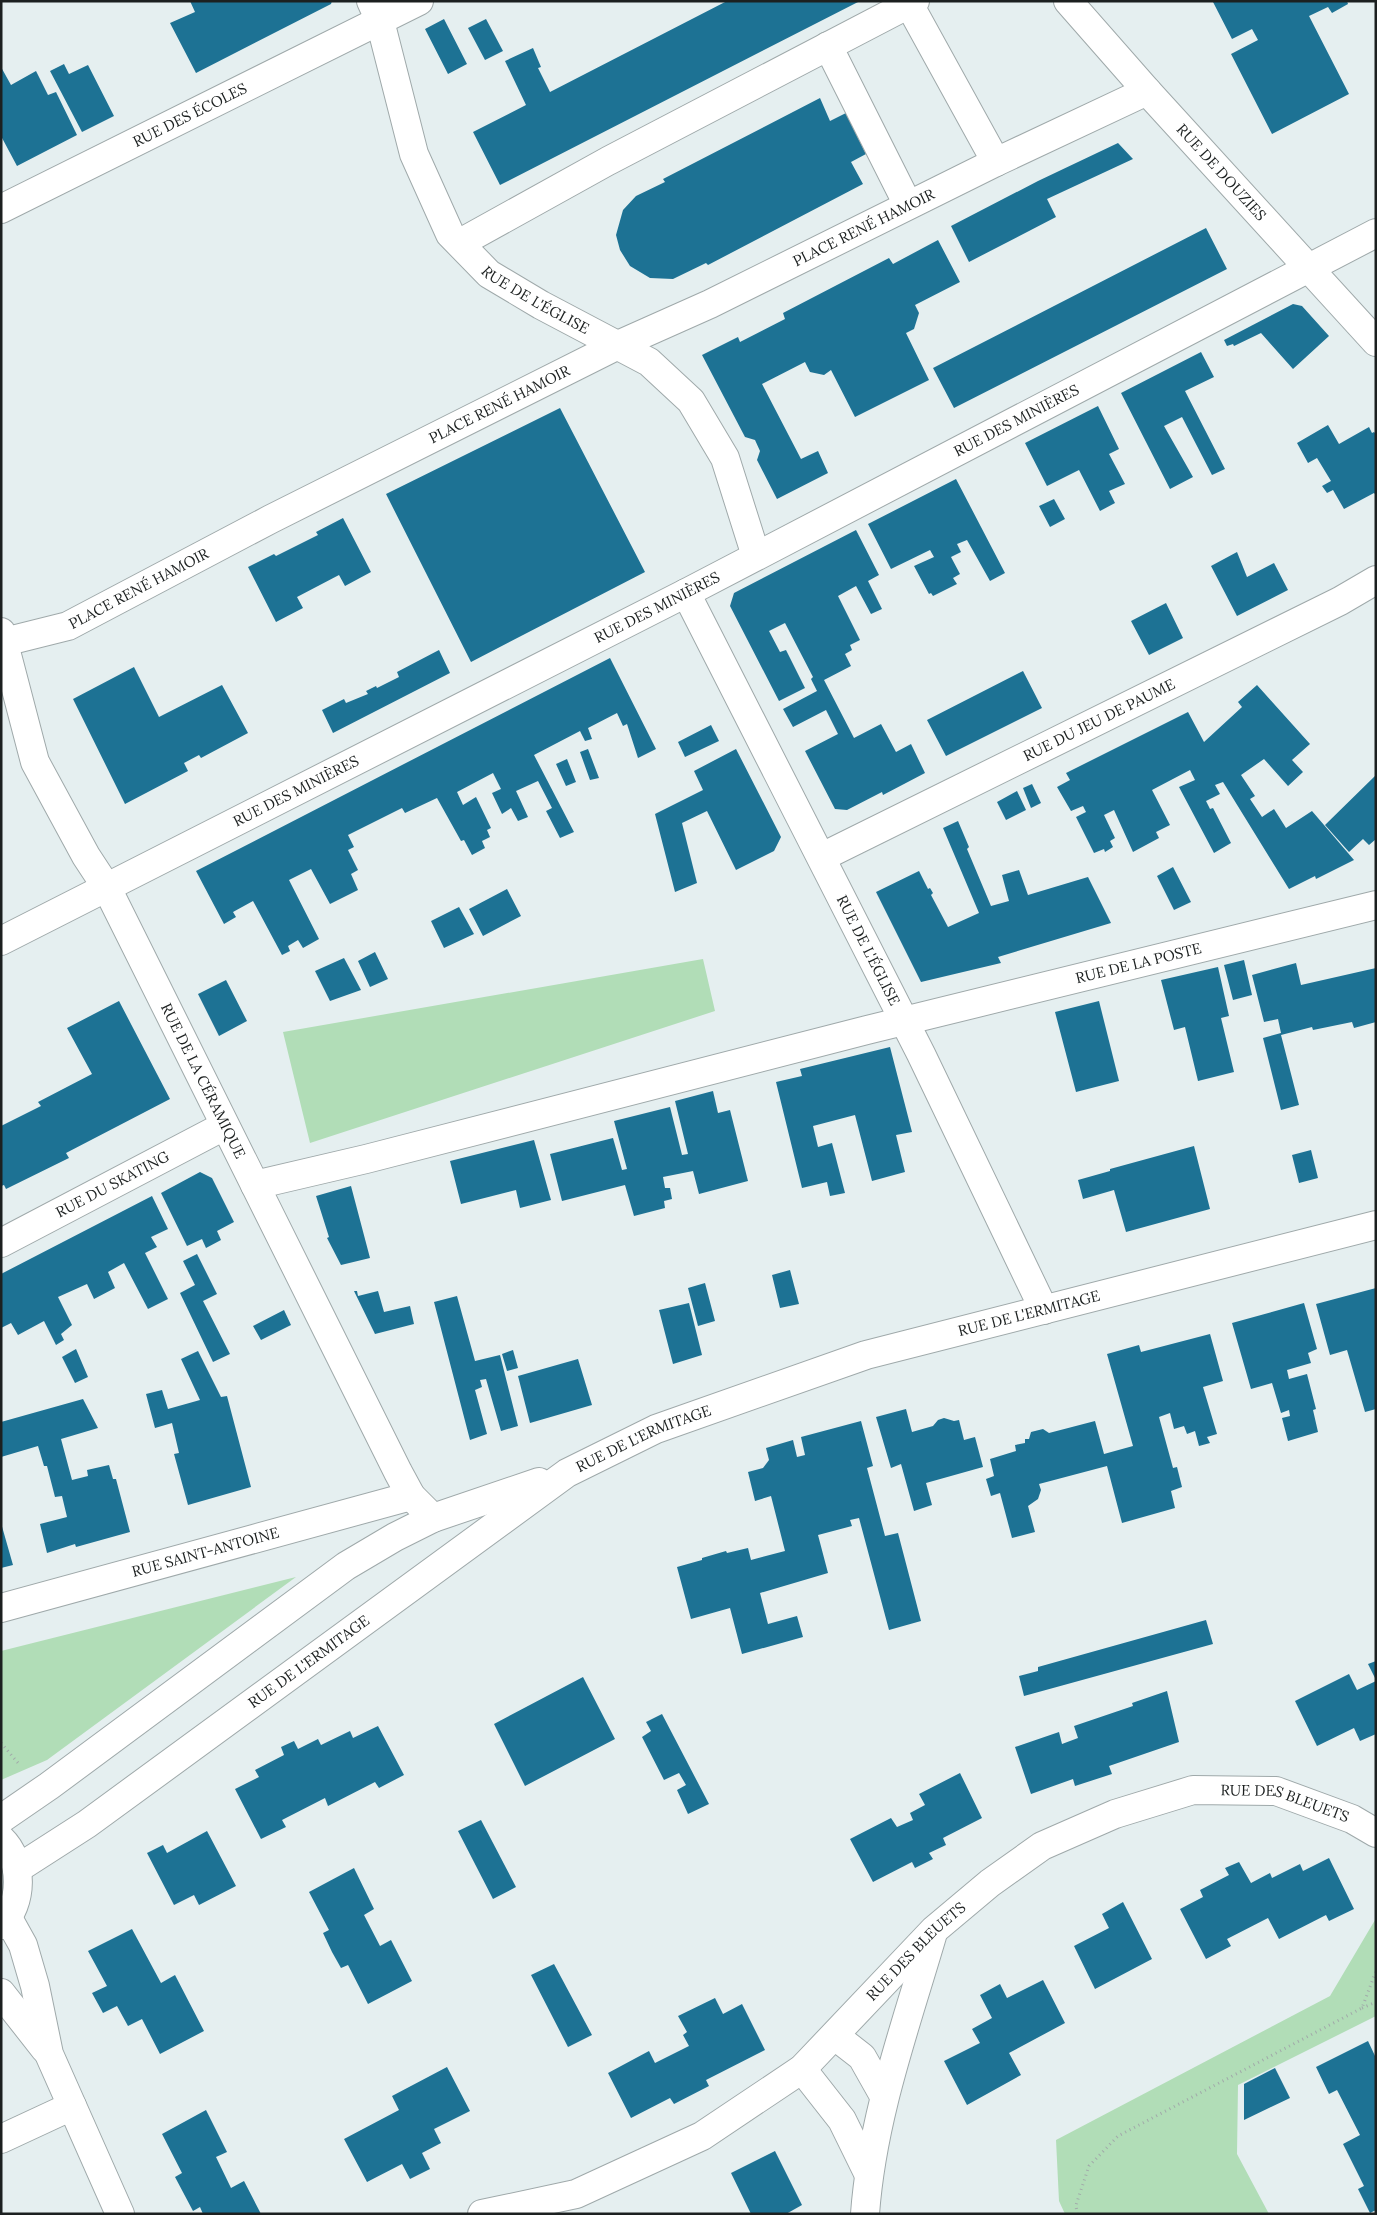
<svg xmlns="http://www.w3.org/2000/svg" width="1377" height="2215" font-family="Lora,serif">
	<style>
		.green { fill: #b1ddb7 }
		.building { fill: #1d7294 }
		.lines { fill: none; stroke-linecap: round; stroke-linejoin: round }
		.street-casing { stroke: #9fa9aa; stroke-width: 30 }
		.secondary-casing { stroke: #9fa9aa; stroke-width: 30 }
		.path { stroke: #a1a9a9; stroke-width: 3; stroke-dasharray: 1 4; stroke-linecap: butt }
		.street { stroke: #fff; stroke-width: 28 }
		.secondary { stroke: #fff; stroke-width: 28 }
		.labels { text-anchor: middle; stroke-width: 4; stroke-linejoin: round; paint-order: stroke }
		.street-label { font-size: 15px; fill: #1c2020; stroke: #f2fdfe }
	</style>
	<rect width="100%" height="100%" fill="#e5eff0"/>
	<!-- green -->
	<path class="green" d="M703,959l12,52 -405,132 -27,-111z
		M296,1577l-249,183 -46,20v-129z
		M1376,1912v104l-138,69 -1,69 32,60h-204l-6,-13 -3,-61 274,-144 45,-76z"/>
	<!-- building -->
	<path class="building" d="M190,1h142l-1,3 -135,69 -26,-50 25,-11z
		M727,1h133l-360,184 -27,-53 53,-27 -21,-44 28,-13 8,19 -3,1 12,24z
		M1215,1h132l1,3 -16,9 -4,-6 -19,9 40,78 -77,40 -41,-80 27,-14 -6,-11 -20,10 -19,-37z
		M444,19l23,45 -19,10 -23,-45z
		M486,19l17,32 -18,9 -17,-32z
		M64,64l5,10 19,-9 26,51 -32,16 -32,-61z
		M1,67l10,18 25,-14 12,24 8,-3 21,43 -60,31 -16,-30z
		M820,98l10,23 16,-8 20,41 -15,8 12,22 -155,81 -2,-2 -33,16 -23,-1 -20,-12 -10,-16 -4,-15 7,-25 13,-14 29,-14 -2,-3z
		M1118,143l15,16 -86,40 9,18 -87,45 -18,-36 87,-45z
		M1206,228l21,41 -273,139 -21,-40z
		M938,240l22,42 -45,23 4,8 -5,16 -8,4 23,47 -74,37 -24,-47 -7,5 -14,-3 -5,-10 -43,22 39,75 17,-8 10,22 -51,26 -20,-39 3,-9 -5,-11 -10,-3 -43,-82 36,-18 2,5 45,-23 -2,-6 106,-55 4,6z
		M1293,304l9,2 27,30 -36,33 -32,-36 -27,13 -1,-2 -6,2 -3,-6z
		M1201,352l13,25 -29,14 40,78 -13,6 -30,-58 -18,9 29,51 -23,12 -49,-96z
		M1098,406l21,43 -10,5 16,30 -16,7 6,12 -15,8 -21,-41 -32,16 -22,-43z
		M560,408l85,164 -174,90 -85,-168z
		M1328,425l11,19 30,-17 3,6 2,-1 2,2v61l-2,-2 -30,16 -11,-19 -6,3 -5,-7 9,-5 -14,-23 -9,5 -11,-20z
		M956,479l49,94 -15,8 -23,-41 -10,4 4,8 -10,5 9,17 -7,4 4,6 -24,12 -2,-3 -2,1 -15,-28 20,-9 -4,-7 -39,19 -23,-45z
		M1054,499l11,20 -15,8 -11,-21z
		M343,518l28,54 -26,14 -6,-11 -42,22 6,11 -27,14 -28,-55 26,-13 2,2 42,-21 -2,-3z
		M856,530l23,45 -11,6 14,28 -11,5 -15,-28 -18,10 22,44 -10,5 2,5 -7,4 6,12 -27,14 30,58 27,-14 15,28 15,-8 14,29 -42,22 -1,-3 -35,18 -12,-1 -30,-58 33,-17 -12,-24 -33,17 -10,-18 34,-18 -6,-12 2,-2 -28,-54 -16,8 11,21 6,-2 19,38 -26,13 -49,-95 4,-13z
		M1237,552l10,25 27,-14 14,27 -51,26 -26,-50z
		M1166,603l17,35 -34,17 -18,-34z
		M439,650l11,23 -117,60 -11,-23 22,-11 2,4 22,-9 -2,-3 10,-5 1,2 22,-11 -2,-5z
		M610,658l46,91 -18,9 -11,-34 -4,2 -6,-13 -29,15 4,11 -7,2 -5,-10 -46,24 40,77 -14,6 -14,-27 6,-3 -14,-27 -22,10 12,26 -10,4 -7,-13 -9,6 -10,-21 9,-4 -8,-16 -36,19 6,13 13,-8 15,31 -4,2 3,7 -8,4 3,7 -13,7 -8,-15 -3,1 -24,-43 -32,15 -3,-5 -54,27 6,12 -6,3 10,20 -7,4 7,16 -28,14 -19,-35 -22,11 30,59 -16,9 -5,-8 -10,6 2,5 -8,4 -29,-54 -20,11 3,5 -12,7 -28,-53z
		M134,667l25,50 63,-32 26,48 -47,25 -2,-3 -15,8 4,8 -63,33 -52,-105z
		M1023,671l19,37 -96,48 -19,-36z
		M1257,685l53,59 -18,16 11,12 -15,14 -24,-27 -23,16 14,21 -5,3 12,18 12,-8 12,19 26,-17 42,49 -38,19 -1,-3 -26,13 -66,-107 -8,3 5,9 -14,7 4,8 3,-1 18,35 -17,10 -35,-66 16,-7 -5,-10 -38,20 18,35 -14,7 3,6 -26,14 -19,-42 -10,5 11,23 -5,3 3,6 -8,5 -1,-3 -10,4 -18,-36 10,-5 -3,-6 -12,5 -14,-24 13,-7 -4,-7 122,-61 16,30 38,-35 -4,-5z
		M711,725l8,16 -34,16 -7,-15z
		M588,749l11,29 -9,2 -10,-28z
		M736,749l45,88 -7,14 -38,19 -29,-59 -25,12 15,60 -22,9 -20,-78 48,-24 -9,-19z
		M567,759l9,23 -10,4 -10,-22z
		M1376,775v64l-7,6 -6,-6 -14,13 -24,-27z
		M1032,784l9,19 -10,5 -8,-20z
		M1017,791l9,19 -20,10 -9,-18z
		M958,821l11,26 -2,2 24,57 18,-5 -7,-26 17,-5 9,25 60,-18 23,46 -113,34 3,6 -80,19 -45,-90 43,-21 9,18 2,-1 3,5 -2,2 17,32 31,-14 -36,-85z
		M1173,867l18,35 -17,8 -17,-34z
		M507,889l14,27 -38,20 -14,-27z
		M459,907l15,27 -30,14 -13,-27z
		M375,952l13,27 -18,8 -12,-26z
		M344,958l17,32 -31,11 -15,-30z
		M1244,960l8,35 -19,5 -9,-35z
		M1296,963l5,22 75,-17v54l-22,6 -2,-6 -39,8 -1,-3 -31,8 18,70 -18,5 -18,-72 18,-5 -3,-14 -14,3 -12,-47z
		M1218,967l11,49 -8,2 13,54 -36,9 -13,-54 -11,3 -13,-50z
		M226,980l21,41 -28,15 -21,-42z
		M119,1001l51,98 -104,54 3,5 -63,31 -2,-4 -3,1v-60l40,-20 -3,-4 54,-28 -25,-46z
		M1099,1001l20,80 -43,11 -21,-80z
		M890,1047l22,85 -16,3 9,37 -33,9 -17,-66 -42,11 5,21 14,-4 13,50 -15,3 -3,-14 -25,6 -26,-106 26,-6 -2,-7z
		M713,1091l5,22 12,-3 18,71 -49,13 -6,-23 -30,6 2,11h5l2,11 -8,2 1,7 -31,8 -9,-31 -63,16 -12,-47 63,-16 9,32 5,-1 -13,-48 56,-14 12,48 6,-1 -13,-53z
		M534,1140l17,60 -31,8 -4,-18 -55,14 -11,-43z
		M1194,1146l16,63 -84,23 -12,-42 -31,9 -5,-19 32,-9v-2z
		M1311,1150l7,28 -19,5 -7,-28z
		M200,1172l12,6 22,44 -17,9 4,9 -15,8 -4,-9 -15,7 -26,-53z
		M351,1186l19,72 -29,7 -14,-27 2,-1 -13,-41z
		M152,1196l16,33 -17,8 6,10 -12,6 23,46 -20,10 -24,-46 -16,9 7,16 -21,11 -7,-15 -29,13 14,28 -11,9 3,6 -8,5 -12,-24 -26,14 -7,-12 -10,5v-54z
		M197,1254l20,40 -14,7 27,53 -17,8 -33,-69 15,-8 -12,-24z
		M790,1270l9,34 -19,4 -8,-33z
		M705,1283l10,38 -17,5 -10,-38z
		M1376,1288v121l-11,3 -18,-62 -17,5 -14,-51z
		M354,1291h3l1,5 20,-5 6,21 26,-6 4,18 -39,10z
		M457,1296l18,65 25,-6 18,71 -17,5 -15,-52 -6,1 2,7 -7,3 12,44 -17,6 -36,-138z
		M689,1303l13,52 -29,9 -14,-54z
		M1304,1303l13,46 -9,4 3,10 -24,7 2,9 18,-5 9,35 -3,1 5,22 -30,9 -6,-23 8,-2 -1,-6 -8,3 -9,-30 -21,6 -19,-66z
		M284,1310l7,15 -30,15 -8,-14z
		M1210,1334l13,47 -20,6 14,47 -10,3 3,6 -11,3 -4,-15 -8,3 -3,-8 -10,3 -4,-16 -11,4 14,51 4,-1 5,20 -11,4 4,17 -53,15 -15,-57 -68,18 2,6 -3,9 -10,7 7,26 -23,6 -12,-45 -9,3 -5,-17 8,-3 -4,-17 26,-8 -1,-6 10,-2v-4h4l2,-7 12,-3 6,4 46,-12 9,33 29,-8 -26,-92 32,-9 2,7z
		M76,1349l12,28 -13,6 -13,-26z
		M513,1350l5,18 -11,3 -5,-17z
		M198,1351l23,46 6,-1 24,91 -63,18 -14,-51 5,-1 -7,-30 -17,5 -9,-34 16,-4 6,19 32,-9 -19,-41z
		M578,1359l14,46 -62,18 -12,-47z
		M83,1399l15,29 -37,11 11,41 16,-4 -1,-6 22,-5 4,14h3l14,53 -54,15 -1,-3 -28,9 -7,-29 27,-7 -5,-21 -7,1 -8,-31h-3l-6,-20 -37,11v-35z
		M906,1409l6,23 21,-6 5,-6 6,-2 10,3 5,-1 5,20 11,-3 8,30 -57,16 6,22 -18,6 -13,-47 -10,4 -15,-51z
		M861,1421l12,45 -6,2 18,68 13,-3 23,88 -32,9 -30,-112 -9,2 2,6 -34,9 10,38 -68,20 8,31 29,-8 6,21 -61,17 -12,-46 -39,11 -14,-52 25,-7v-2l24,-7 1,2 21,-5 3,12 34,-9 -14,-55 -16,5 -7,-29 15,-4 6,-8 -3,-12 27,-8 4,17 8,-2 -4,-18z
		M1,1523l12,42 -12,3z
		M1206,1620l7,24 -189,52 -5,-20 19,-5v-4z
		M1376,1661v19l-8,-16z
		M1349,1674l8,16 19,-9v53l-16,7 -6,-13 -37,18 -22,-45z
		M583,1677l32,62 -90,47 -31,-62z
		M1167,1691l12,51 -70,24 3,8 -37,12 -2,-7 -42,15 -16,-47 44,-15 3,12 16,-6 -4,-12 59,-20 -1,-3z
		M662,1714l47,90 -21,10 -11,-24 9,-5 -7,-12 -15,7 -22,-43 9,-6 -5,-9z
		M378,1726l26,49 -25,13 -4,-6 -47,24 -3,-8 -43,22 4,7 -25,12 -26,-50 24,-12 -4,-7 29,-15 -3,-8 13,-6 4,8 20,-10 3,6 29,-14 3,7z
		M960,1773l22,45 -39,20 3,7 -17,8 4,6 -18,9 -3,-6 -39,20 -23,-43 41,-21 6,9 16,-7 -3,-7 15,-8 -6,-11z
		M481,1820l35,67 -23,12 -35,-68z
		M207,1831l29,55 -37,19 -5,-10 -20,10 -27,-52 16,-8 4,8z
		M1329,1858l25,51 -25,12 -3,-6 -47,24 -11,-21 -41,21 4,7 -25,13 -26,-50 23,-12 -3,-7 29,-15 -4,-7 14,-6 12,21 19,-10 2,5 28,-14 3,7z
		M354,1868l20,41 -10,6 16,31 11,-6 21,41 -44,23 -20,-39 -7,3 -9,-16 -9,-19 6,-3 -20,-38z
		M1123,1902l29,57 -57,30 -21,-43 35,-18 -7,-14z
		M132,1929l29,54 14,-8 29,56 -44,23 -18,-35 -14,7 -11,-20 -14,7 -11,-20 15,-7 -19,-35z
		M554,1964l38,71 -24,12 -37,-72z
		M1043,1980l22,43 -56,30 12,22 -54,30 -23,-44 36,-18 -8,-14 20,-11 -12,-23 20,-11 7,14z
		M715,1998l8,16 19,-10 23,46 -59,30 3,6 -35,18 -4,-6 -39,20 -23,-45 41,-22 6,12 34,-17 -6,-11 4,-3 -9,-16z
		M1368,2041l8,17v152l-6,3 -12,-24 6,-3 -21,-42 17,-9 -23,-45 -8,4 -13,-27z
		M447,2067l23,44 -36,18 7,14 -19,10 8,16 -20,10 -8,-15 -35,18 -23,-43 55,-29 -7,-14z
		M1275,2068l15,30 -46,22v-36z
		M206,2110l21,42 -11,5 15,31 13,-7 17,33h-58l-3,-7 -7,4 -18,-34 7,-4 -20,-39z
		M775,2151l27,54 -16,9h-35l-20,-41z"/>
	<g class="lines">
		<defs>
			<g id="street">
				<path id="s1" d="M371,1l9,20 34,133 36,80 39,40 52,31 108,57 42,39 34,57 31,98"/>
				<path d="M915,1l-6,3 87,158 151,-71"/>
				<path d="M828,46l80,159"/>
				<path id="s2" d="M1,209l418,-208"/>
				<path d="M460,243l148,-82 301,-157"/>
				<path id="s3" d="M686,593l235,461 123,256"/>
				<path id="s4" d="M1,632l34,130 51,94 21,32 291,584 13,24 22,22"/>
				<path id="s5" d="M4,642l64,-16 203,-107 347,-174 92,-41 286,-142"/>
				<path id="s6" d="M822,857l518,-256 36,-21"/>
				<path id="s7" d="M1,941l685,-348 690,-360"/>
				<path id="s8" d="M255,1185l111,-26 501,-129 509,-125"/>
				<path id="s9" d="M1,1243l223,-117"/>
				<path id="s10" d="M1,1608l410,-112"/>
				<path d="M8,1918l15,27 12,41 14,68 71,160"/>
				<path d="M1,1993l44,56"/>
				<path d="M835,2036l27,21 22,39"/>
				<path d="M802,2069l40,51 26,53"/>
				<path d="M1,2139l71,-33"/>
				<path id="s11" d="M482,2214l94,-20 126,-58 100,-67 132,-139 56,-47 52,-37 73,-32 78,-24 83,1 76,28 24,14"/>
				<path d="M865,2214c7,-96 40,-186 67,-278"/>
			</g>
			<g id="secondary">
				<path id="s12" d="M1068,1l79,90 229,251"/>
				<path d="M1,1819l48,-33 297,-220 49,-29 38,-19 106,-36"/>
				<path d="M1,1839c23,22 22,65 0,86"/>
				<path id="s13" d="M17,1869l70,-45 480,-351 89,-44 210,-74 510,-130"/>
			</g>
		</defs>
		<!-- street casing -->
		<use href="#street" class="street-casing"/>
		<!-- secondary casing -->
		<use href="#secondary" class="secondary-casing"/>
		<!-- path -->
		<path class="path" d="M1,1743l18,21
			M1362,2008l14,-6
			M1077,2214l-1,-9 13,-39 29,-30 244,-128 14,-37"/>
		<!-- street -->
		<use href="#street" class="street"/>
		<!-- secondary -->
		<use href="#secondary" class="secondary"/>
	</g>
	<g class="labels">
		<!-- street labels -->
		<g class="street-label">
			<text dy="5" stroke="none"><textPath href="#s2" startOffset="211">RUE DES ÉCOLES</textPath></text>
			<text dy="5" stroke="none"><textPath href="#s12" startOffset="230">RUE DE DOUZIES</textPath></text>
			<text dy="5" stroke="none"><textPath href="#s5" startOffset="956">PLACE RENÉ HAMOIR</textPath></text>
			<text dy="5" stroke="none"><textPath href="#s1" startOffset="356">RUE DE L'ÉGLISE</textPath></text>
			<text dy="5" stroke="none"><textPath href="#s5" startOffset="551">PLACE RENÉ HAMOIR</textPath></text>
			<text dy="5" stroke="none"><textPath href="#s7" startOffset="1141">RUE DES MINIÈRES</textPath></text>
			<text dy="5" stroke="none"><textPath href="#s5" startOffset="146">PLACE RENÉ HAMOIR</textPath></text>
			<text dy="5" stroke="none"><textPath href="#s7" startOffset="736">RUE DES MINIÈRES</textPath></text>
			<text dy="5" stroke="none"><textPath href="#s6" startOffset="309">RUE DU JEU DE PAUME</textPath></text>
			<text dy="5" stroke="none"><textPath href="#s7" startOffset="331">RUE DES MINIÈRES</textPath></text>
			<text dy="5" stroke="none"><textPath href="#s3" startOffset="401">RUE DE L'ÉGLISE</textPath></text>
			<text dy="5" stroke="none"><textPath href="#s8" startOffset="911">RUE DE LA POSTE</textPath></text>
			<text dy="5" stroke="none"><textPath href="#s4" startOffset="495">RUE DE LA CÉRAMIQUE</textPath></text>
			<text dy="5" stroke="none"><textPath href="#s9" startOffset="126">RUE DU SKATING</textPath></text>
			<text dy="5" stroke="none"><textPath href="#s13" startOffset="1168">RUE DE L'ERMITAGE</textPath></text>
			<text dy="5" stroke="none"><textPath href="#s13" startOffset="762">RUE DE L'ERMITAGE</textPath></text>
			<text dy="5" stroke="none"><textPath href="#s10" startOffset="212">RUE SAINT-ANTOINE</textPath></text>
			<text dy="5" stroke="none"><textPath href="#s13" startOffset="358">RUE DE L'ERMITAGE</textPath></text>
			<text dy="5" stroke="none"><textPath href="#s11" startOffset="939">RUE DES BLEUETS</textPath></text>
			<text dy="5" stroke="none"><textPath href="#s11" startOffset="519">RUE DES BLEUETS</textPath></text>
		</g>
	</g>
	<!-- border -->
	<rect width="1377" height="2215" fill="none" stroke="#1c2020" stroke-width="5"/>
</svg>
